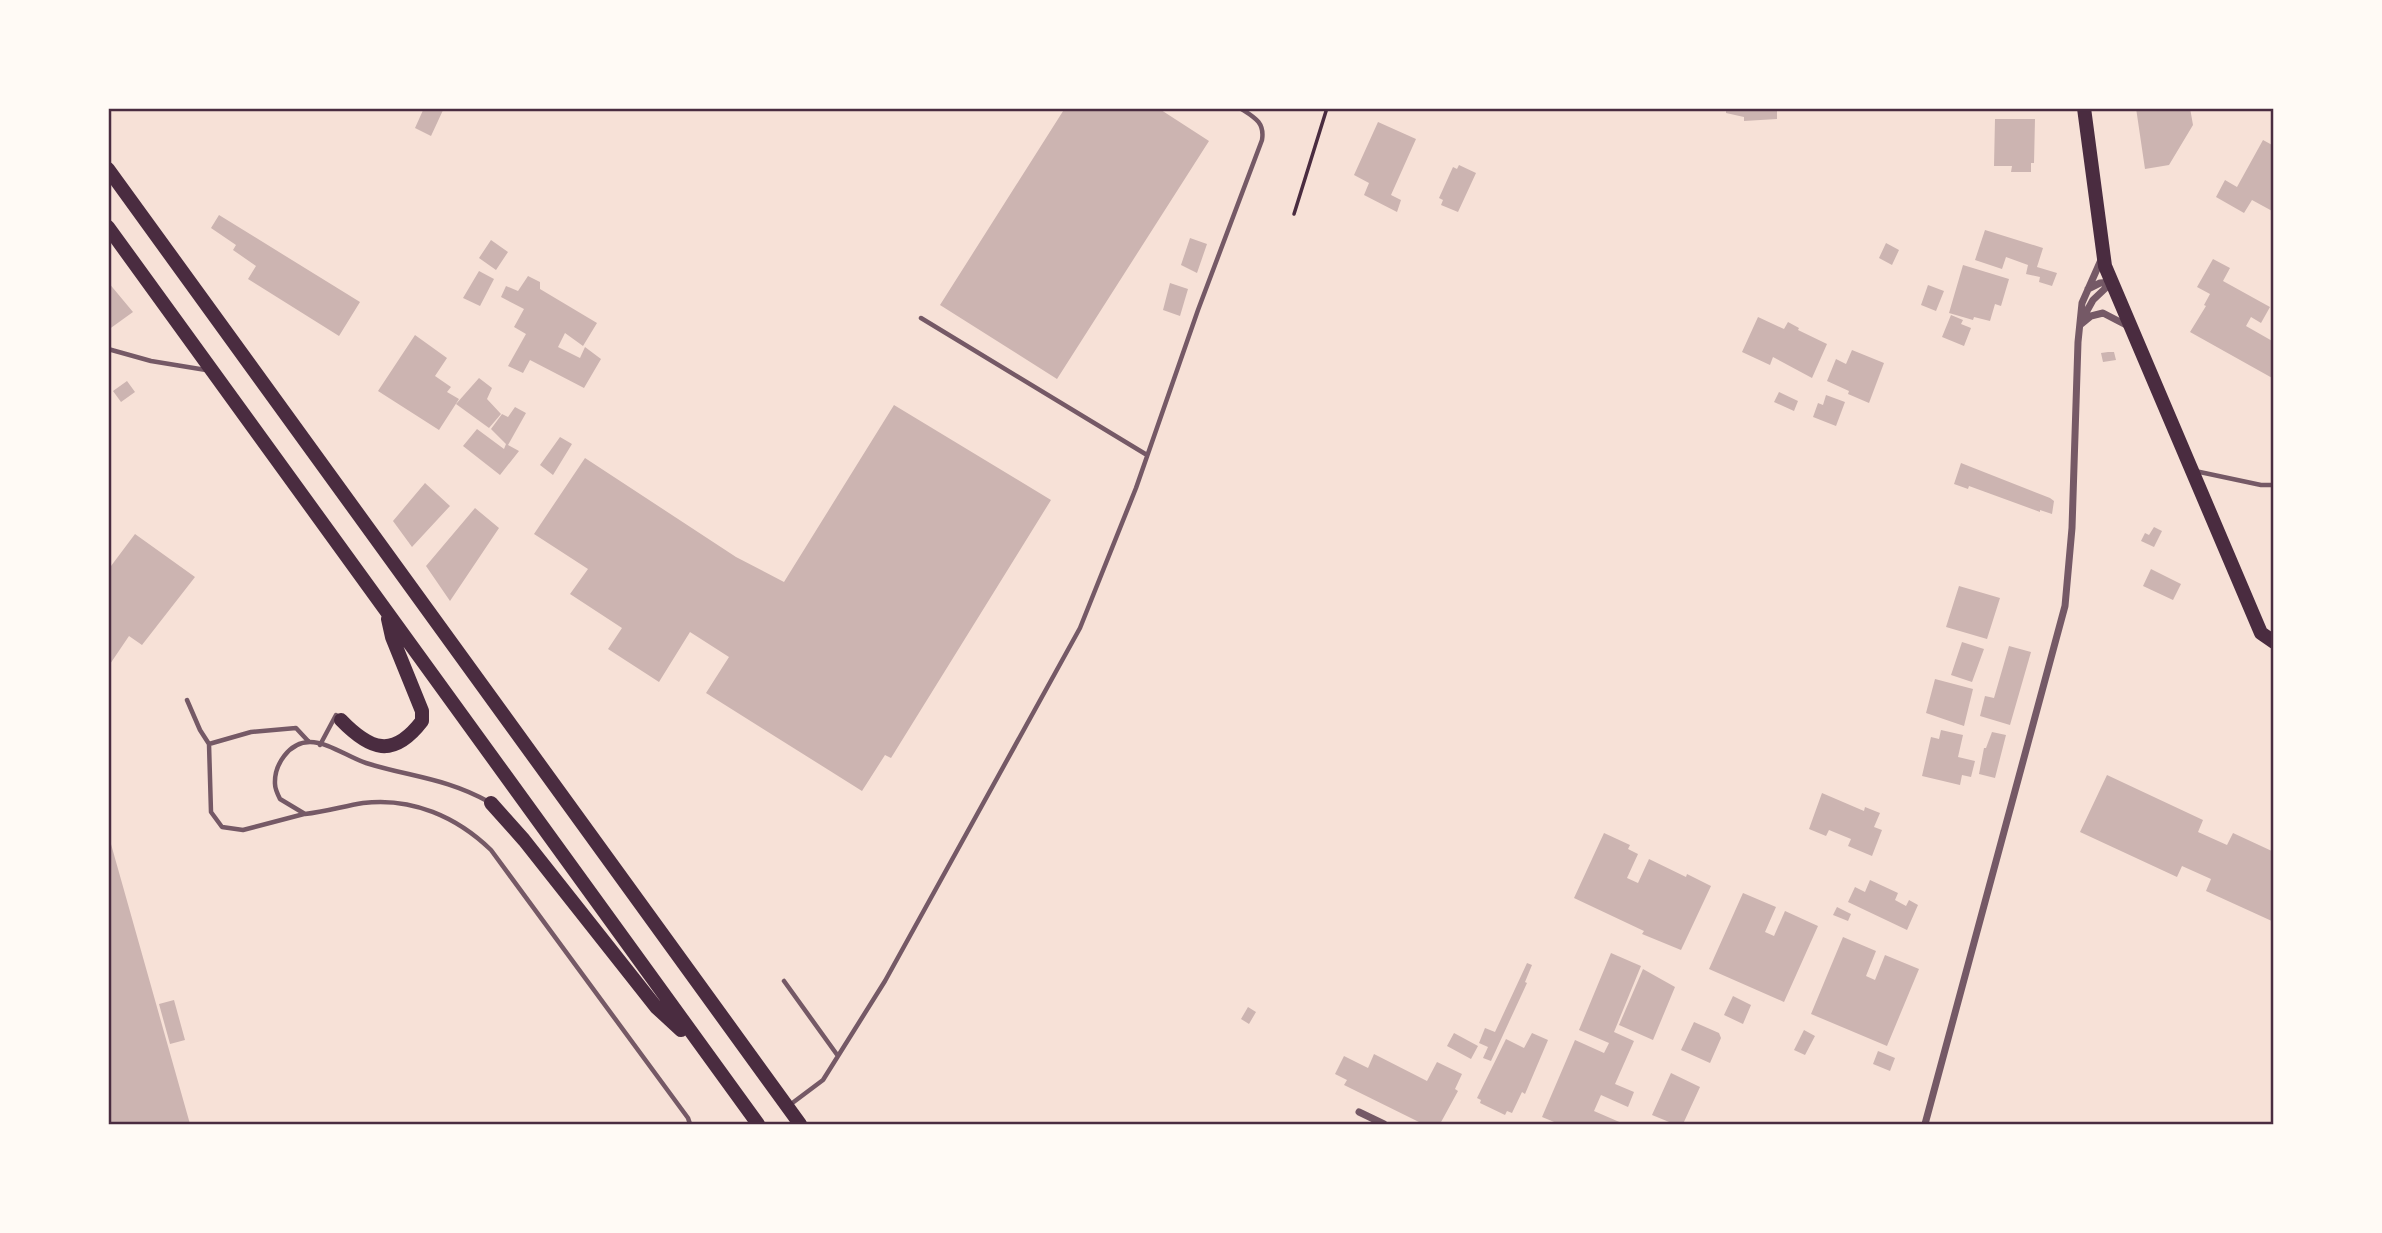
<svg xmlns="http://www.w3.org/2000/svg" width="2382" height="1233" font-family="'DM Sans',sans-serif">
	<style>
		.building { fill: #ccb4b1 }
		.lines { fill: none; stroke-linecap: round; stroke-linejoin: round }
		.path { stroke: #4a2c40; stroke-width: 3.5 }
		.service { stroke: #755966; stroke-width: 4.5 }
		.minor { stroke: #755966; stroke-width: 7 }
		.primary { stroke: #4a2c40; stroke-width: 14 }
		.neatline { fill: none; stroke: #4a2c40; stroke-width: 2.5 }
	</style>
	<rect width="100%" height="100%" fill="#f7e1d7"/>
	<!-- building -->
	<path class="building" d="M424,108h20l-13,28 -16,-8z
		M1065,108h93l51,33 -152,238 -117,-74z
		M1726,108h51v11l-33,2v-4l-18,-4z
		M2136,108h54l3,17 -24,40 -24,4z
		M1995,119h40l-1,44h-3v9h-20l1,-6h-18z
		M1378,122l38,17 -25,56 10,5 -4,12 -33,-17 5,-12 -15,-8z
		M2263,140l11,6v66l-22,-12 -8,13 -28,-16 9,-17 12,7z
		M1459,165l17,8 -18,39 -17,-7 2,-5 -4,-2 14,-31 4,2z
		M219,215l141,87 -21,34 -91,-57 8,-13 -23,-16 3,-5 -25,-17z
		M1985,230l58,18 -6,19 20,6 -5,13 -13,-4 1,-5 -14,-3 2,-9 -22,-8 -4,12 -27,-9z
		M1190,238l17,6 -10,29 -16,-8z
		M491,240l17,12 -12,18 -17,-12z
		M1886,243l13,7 -7,15 -13,-7z
		M2213,259l17,9 -7,13 47,26 -9,16 -10,-6 -5,9 28,16v37l-84,-47 16,-26 -2,-1 6,-11 -13,-7z
		M1963,265l46,14 -8,27 -6,-2 -5,17 -16,-4 -1,3 -24,-7z
		M479,271l15,8 -14,27 -17,-8z
		M528,276l12,6v7l57,34 -14,23 -18,-13 -7,14 22,11 5,-11 16,12 -17,29 -54,-28 -7,13 -15,-7 18,-32 -12,-7 10,-18 -23,-12 5,-11 12,5z
		M108,282l25,30 -25,18z
		M1170,283l18,6 -8,27 -17,-6z
		M1928,285l16,6 -8,20 -15,-6z
		M1951,315l12,5 -2,4 10,4 -7,18 -22,-9z
		M1758,317l26,12 4,-7 11,6 -1,2 29,14 -15,34 -39,-21 -3,8 -28,-13z
		M415,335l32,23 -12,18 16,11 -4,5 12,7 -20,31 -61,-39z
		M1852,350l32,13 -15,40 -21,-9 1,-3 -22,-10 9,-22 10,5z
		M2108,352h6l2,8 -13,2 -2,-9z
		M479,378l13,10 -5,11 14,15 -12,14 -33,-24z
		M127,381l8,11 -14,10 -8,-11z
		M1779,392l19,9 -4,10 -20,-9z
		M1826,395l19,7 -9,24 -23,-9 5,-14 5,2z
		M894,405l157,95 -160,258 -6,-3 -23,36 -156,-98 23,-36 -39,-25 -31,50 -51,-33 14,-21 -52,-34 18,-25 -54,-35 51,-76 151,99 48,25z
		M515,407l11,6 -18,32 11,6 -19,24 -37,-29 14,-17 27,20 2,-5 -15,-15 11,-15 6,3z
		M560,437l12,7 -19,31 -13,-10z
		M1961,463l89,35 4,3 -2,13 -12,-4v2l-71,-26 -1,3 -14,-5z
		M425,483l25,23 -38,41 -19,-26z
		M475,508l24,20 -49,73 -24,-35z
		M2154,527l8,4 -8,16 -13,-6 4,-8 4,2z
		M135,534l60,43 -53,68 -13,-9 -21,31v-97z
		M2151,569l30,15 -8,16 -30,-14z
		M1959,586l41,12 -13,41 -41,-12z
		M1962,642l22,7 -12,33 -21,-7z
		M2009,646l22,6 -21,73 -30,-9 5,-20 9,2z
		M1935,679l38,10 -9,37 -38,-13z
		M1941,730l22,5 -5,22 17,4 -4,16 -9,-2 -2,10 -38,-9 9,-39 8,2z
		M1992,732l14,3 -11,43 -16,-4 5,-26h2z
		M2107,775l96,45 -5,12 29,13 6,-12 41,19v70l-68,-31 5,-12 -29,-13 -5,11 -97,-45z
		M1822,793l42,18 1,-4 15,6 -6,14 8,3 -10,26 -24,-10 3,-7 -22,-9 -3,6 -17,-7z
		M1604,833l26,12 -2,4 10,5 -11,24 11,5 11,-24 37,18 1,-3 24,12 -30,64 -39,-16 2,-3 -70,-33z
		M109,837l55,195 26,92h-82z
		M1870,880l28,13 -3,7 11,6 3,-6 9,5 -11,25 -59,-28 7,-15 10,5z
		M1743,893l33,14 -11,25 9,4 11,-25 33,15 -34,76 -75,-33z
		M1837,907l14,7 -3,7 -15,-6z
		M1843,937l33,14 -10,25 9,4 10,-25 34,14 -32,77 -76,-32z
		M1611,953l30,13 -27,66 20,9 -19,43 19,8 -6,15 -27,-12 -7,16 30,13h-65l-17,-7 33,-77 29,13 5,-10 -30,-13z
		M1527,963l5,2 -7,17 2,1 -36,78 -8,-3 5,-11 -9,-4 6,-15 10,4z
		M1643,969l32,18 -22,53 -34,-15z
		M1733,996l18,9 -8,19 -19,-9z
		M174,1000l11,40 -15,4 -11,-40z
		M1248,1007l8,5 -7,12 -8,-5z
		M1694,1022l25,11 2,5 -11,25 -29,-13z
		M1804,1030l11,6 -10,19 -11,-5z
		M1454,1033l24,13 -7,13 -24,-13z
		M1532,1033l16,7 -23,54 -3,-2 -10,21 -5,-2 -2,4 -25,-12 1,-3 -4,-2 29,-59 18,9z
		M1878,1051l17,7 -5,13 -17,-7z
		M1374,1054l53,27 10,-19 25,12 -7,15 3,2 -18,33 -7,-2 -1,2h-9l-79,-39 3,-5 -12,-6 9,-18 24,12z
		M1671,1073l29,14 -17,37h-9l-22,-9z"/>
	<g class="lines">
		<!-- path -->
		<path class="path" d="M1294,214l33,-106"/>
		<!-- service -->
		<path class="service" d="M921,318l226,137
			M108,349l43,12 55,9
			M2195,471l66,14h13
			M187,700l13,30 9,14 42,-12 45,-4 13,14
			M209,744l2,68 11,15 21,3 61,-16
			M320,745l16,-30
			M489,802c-43,-24 -78,-25 -123,-39 -18,-6 -38,-21 -56,-21 -21,0 -36,23 -35,42 0,5 3,11 5,15l25,15c20,-2 39,-8 58,-11 49,-6 94,14 128,47l197,268 2,6
			M784,981l54,75
			M791,1104l32,-24 62,-99 195,-353 56,-140 62,-178 64,-170c3,-18 -8,-23 -22,-32"/>
		<!-- minor -->
		<path class="minor" d="M2088,289l12,-6 12,-1
			M2083,318l10,-18 19,-18
			M2080,325l11,-9 12,-3 25,13
			M1359,1112l25,12
			M1925,1124l140,-518 7,-78 6,-186 4,-39 19,-43"/>
		<!-- primary -->
		<path class="primary" d="M2084,108l21,158 156,367 13,9
			M108,169l692,955
			M108,227l650,897
			M341,720c29,30 52,39 81,1v-10l-30,-74 -4,-18
			M491,803l33,37 132,167 25,23"/>
	</g>
	<!-- border -->
	<rect width="2382" height="1233" fill="none" stroke="#fffaf5" stroke-width="220"/>
	<rect x="110" y="110" width="2162" height="1013" class="neatline"/>
</svg>
